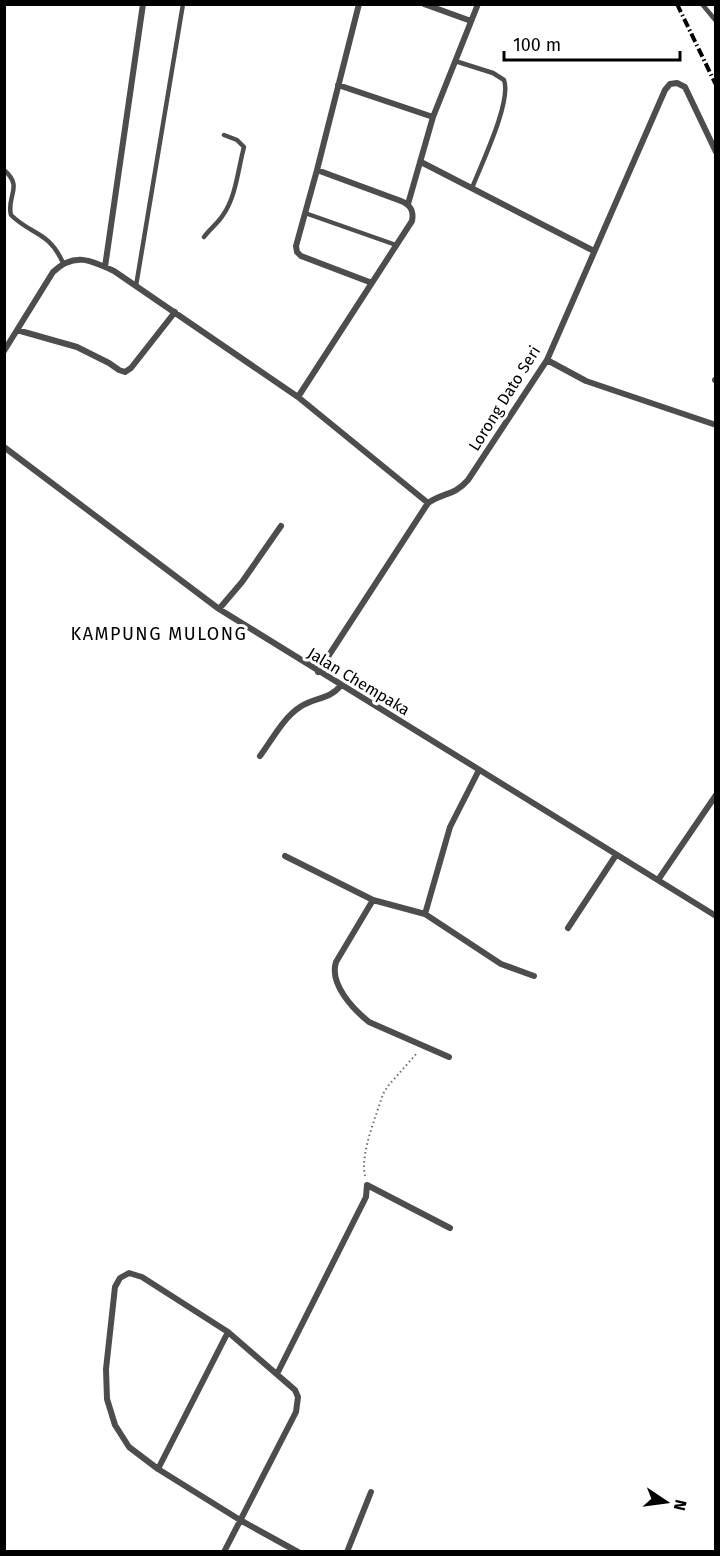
<svg xmlns="http://www.w3.org/2000/svg" width="720" height="1556" font-family="'Fira Sans',sans-serif">
	<style>
		.lines { fill: none; stroke-linecap: round; stroke-linejoin: round }
		.path { stroke: #6f6f6f; stroke-width: 2; stroke-dasharray: 1.5 3; stroke-linecap: butt }
		.service { stroke: #4d4d4d; stroke-width: 4.5 }
		.minor { stroke: #4d4d4d; stroke-width: 6 }
		.rail { stroke: #000; stroke-width: 4; stroke-dasharray: 9 3 1.5 3; stroke-linecap: butt }
		.labels { text-anchor: middle; stroke-width: 6; stroke-linejoin: round; paint-order: stroke }
		.street-label { font-size: 16px; fill: #000; stroke: #fff }
		.neighbourhood-label { font-size: 18px; letter-spacing: 1.5px; fill: #000; stroke: #fff }
	</style>
	<rect width="100%" height="100%" fill="#fff"/>
	<g class="lines">
		<!-- path -->
		<path class="path" d="M365,1176c-5,-23 11,-59 18,-82l5,-8 29,-33"/>
		<!-- service -->
		<path class="service" d="M702,4l14,17
			M455,61l38,12 11,7c8,21 -23,85 -32,108
			M4,170c20,17 2,26 7,45 20,20 38,16 52,48
			M305,213l91,32
			M204,237c6,-8 14,-14 19,-22 13,-18 15,-46 21,-68l-7,-7 -13,-5
			M136,286l47,-282"/>
		<!-- minor -->
		<path class="minor" d="M424,4l47,17
			M338,85l95,32
			M421,162l173,89
			M317,170l-21,76 1,6 4,4 71,27
			M408,204l25,-87 45,-113
			M105,267l38,-263
			M17,330l60,17 32,16 10,7 6,2 6,-4 44,-56
			M4,351l49,-79c21,-20 38,-12 61,-1l184,126 114,-176c2,-10 -1,-16 -11,-20l-84,-31 42,-166
			M547,360l39,21 130,44
			M715,380h1
			M298,397l130,106
			M4,447l215,162 497,307
			M219,609l23,-27 39,-56
			M318,672l110,-169c16,-11 26,-7 40,-23l79,-120 118,-270 5,-6 7,-1 8,4 31,65
			M260,756c12,-16 23,-38 40,-49 15,-10 30,-7 41,-22
			M285,856l88,44 52,14 76,50 33,12
			M658,880l58,-85
			M373,900l-37,62c-7,22 17,47 33,60l80,35
			M425,914l25,-87 29,-57
			M568,928l48,-73
			M277,1374l89,-177 1,-12 83,43
			M158,1469l70,-137
			M224,1552l72,-140 2,-15 -3,-7 -67,-58 -86,-55 -13,-4 -9,5 -5,9 -9,82 1,30 8,26 14,22 29,22 82,51 58,32
			M347,1552l24,-60"/>
		<!-- rail -->
		<path class="rail" d="M677,4l39,81"/>
	</g>
	<g class="labels">
		<!-- street labels -->
		<g class="street-label">
			<text transform="translate(504 398) rotate(-58)" y="6">Lorong Dato Seri</text>
			<text transform="translate(359 681) rotate(31)" y="6">Jalan Chempaka</text>
		</g>
		<!-- neighbourhood labels -->
		<g class="neighbourhood-label">
			<text x="159" y="640">KAMPUNG MULONG</text>
		</g>
	</g>
	<!-- border -->
	<rect width="720" height="1556" fill="none" stroke="#000000" stroke-width="12"/>
	<!-- north arrow -->
	<g transform="translate(666 1502) rotate(103)" stroke="#ffffff" stroke-width="4.5" paint-order="stroke">
	<path d="M0-4.5L10 22L0 15L-10 22Z" fill="#000000"/>
	<text y="-9" font-size="16" font-weight="bold" text-anchor="middle" fill="#000000">N</text>
	</g>
	<!-- scale -->
	<path d="M504 51v9h176v-9" fill="none" stroke="#000000" stroke-width="3"/>
	<text x="513" y="51" font-size="18" fill="#000000" stroke="#ffffff" stroke-width="4.5" paint-order="stroke">100 m</text>
</svg>
